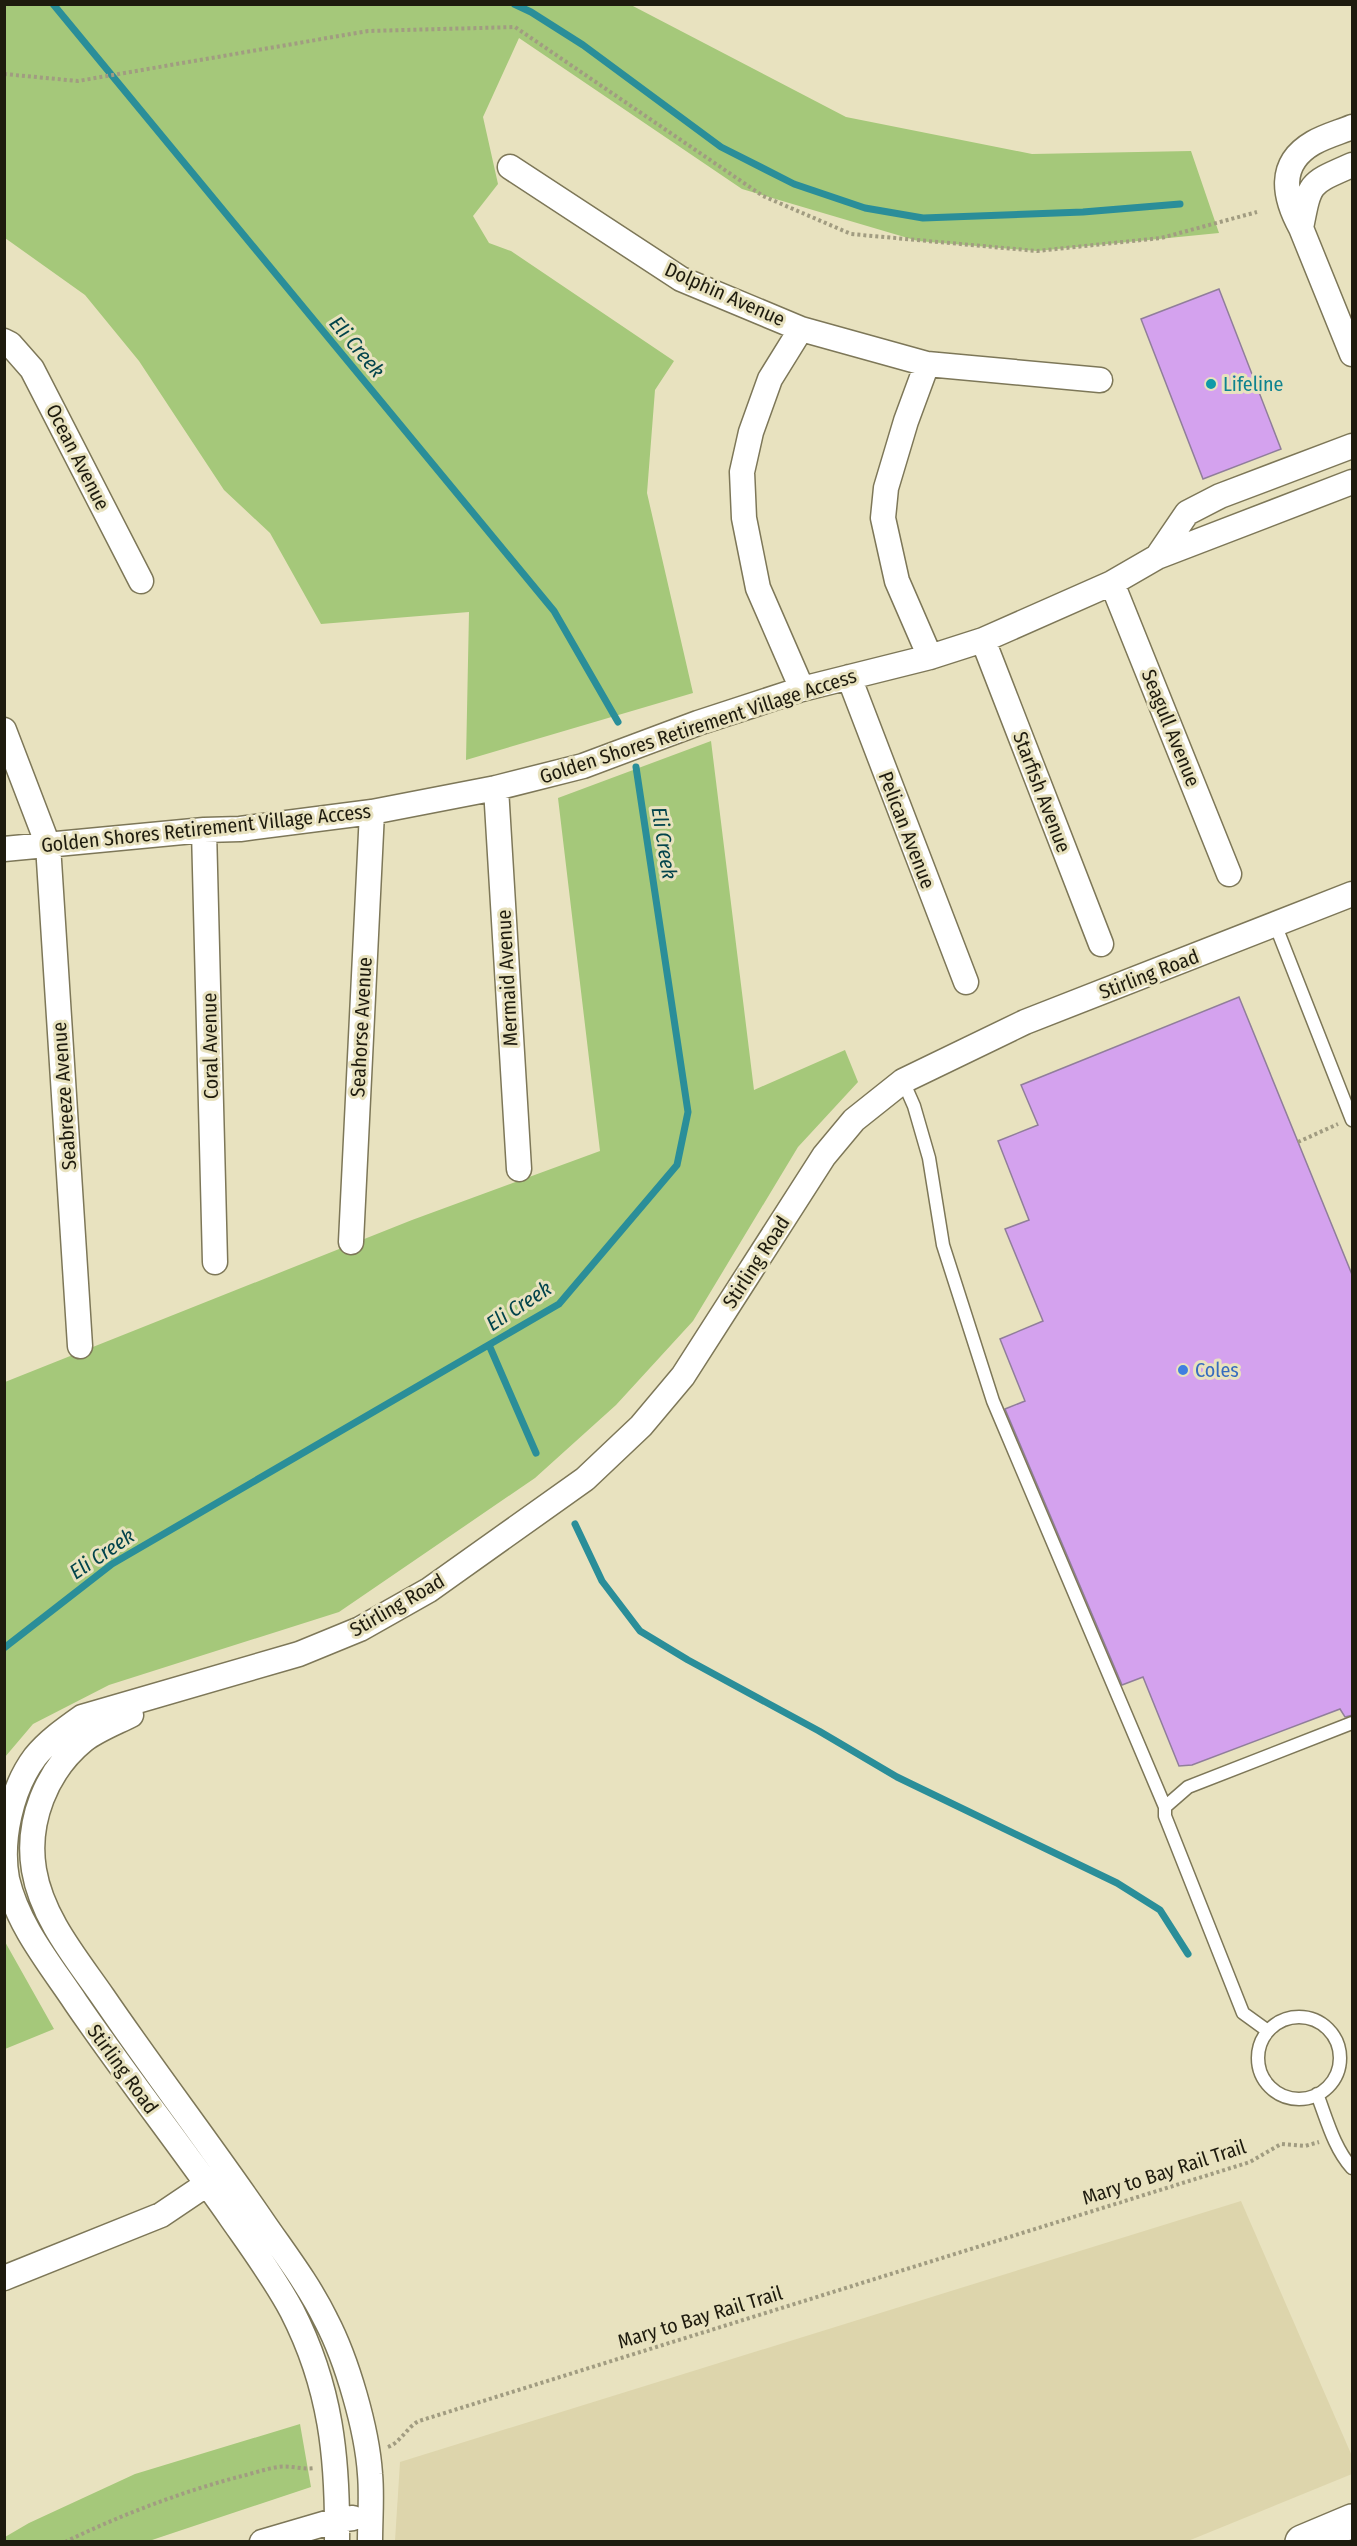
<svg xmlns="http://www.w3.org/2000/svg" width="1357" height="2546" font-family="'Fira Sans Condensed',sans-serif">
	<style>
		.built { fill: #ddd5ac }
		.green { fill: #a5c87a }
		.lines { fill: none; stroke-linecap: round; stroke-linejoin: round }
		.stream { stroke: #2a8e99; stroke-width: 7 }
		.building { fill: #d4a2ee; stroke: #907e9a; stroke-width: 1.5 }
		.service-casing { stroke: #7d7758; stroke-width: 15 }
		.minor-casing { stroke: #7d7758; stroke-width: 27 }
		.secondary-casing { stroke: #7d7758; stroke-width: 36 }
		.path { stroke: #a19c81; stroke-width: 4; stroke-dasharray: 3 3; stroke-linecap: butt }
		.service { stroke: #fff; stroke-width: 12 }
		.minor { stroke: #fff; stroke-width: 24 }
		.secondary { stroke: #fff; stroke-width: 33 }
		.culture-dot { fill: #0f9aa8; stroke: #e8e2bf; stroke-width: 2 }
		.shop-dot { fill: #3f7fe0; stroke: #e8e2bf; stroke-width: 2 }
		.labels { text-anchor: middle; stroke-width: 6; stroke-linejoin: round; paint-order: stroke }
		.street-label { font-size: 20px; fill: #1e1b0e; stroke: #e8e2bf }
		.culture-label { font-size: 20px; fill: #0d838f; stroke: #e8e2bf; text-anchor: start }
		.shop-label { font-size: 20px; fill: #366cbe; stroke: #e8e2bf; text-anchor: start }
		.water-label { font-size: 21px; font-style: italic; fill: #02434b; stroke: #e8e2bf }
	</style>
	<rect width="100%" height="100%" fill="#e8e2bf"/>
	<!-- built -->
	<path class="built" d="M1241,2201l111,255v18l-164,67h-793l5,-79z"/>
	<!-- green -->
	<path class="green" d="M5,4l626,1 215,112 186,37 159,-3 28,82 -182,18 -119,-10 -176,-52 -223,-151 -36,79 15,67 -25,32 16,27 22,8 163,110 -19,29 -8,103 46,200 -227,67 3,-148 -148,12 -51,-91 -46,-43 -85,-129 -54,-66 -80,-57z
		M711,741l43,349 91,-40 13,32 -60,65 -105,174 -77,84 -81,73 -196,134 -230,73 -76,39 -28,33v-375l407,-162 188,-69 -42,-353z
		M4,1940l50,89 -49,20h-1z
		M300,2424l11,63 -162,54h-144v-4l24,-14 106,-49z"/>
	<g class="lines">
		<!-- stream -->
		<path class="stream" d="M53,4l501,607 64,111
			M514,4l17,8 52,33 138,102 73,37 71,24 58,10 160,-6 97,-8
			M489,1345l47,108
			M575,1524l27,57 38,50 48,29 131,71 78,46 220,106 43,27 28,44
			M4,1648l108,-84 447,-260 118,-139 11,-53 -52,-345"/>
	</g>
	<!-- building -->
	<path class="building" d="M1219,289l62,160 -78,30 -62,-160z
		M1239,997l114,280v438l-8,2 -5,-8 -148,56 -13,1 -36,-89 -21,8 -117,-276 20,-8 -25,-62 43,-18 -38,-92 24,-9 -31,-79 40,-16 -17,-40z"/>
	<g class="lines">
		<defs>
			<path id="service" d="M1275,924l77,196
				M903,1081l11,25 15,52 14,87 50,156 172,406v9l78,197 25,18
				M1165,1807l23,-20 164,-64
				M1258 2058a41 41 0 1 1 82 0a41 41 0 1 1-82 0Z
				M1317,2094c10,26 17,54 35,74"/>
			<path id="minor" d="M1352,127c-12,5 -27,9 -39,16 -36,21 -29,54 -12,85l51,126
				M510,167l171,112 120,50 126,35 173,16
				M1301,228c9,-47 8,-44 51,-63
				M801,329l-31,50 -19,53 -9,40 2,46 14,70 44,101
				M4,341l6,3 22,25 109,212
				M927,364l-21,57 -20,67 -3,30 14,63 33,76
				M1157,557l30,-44 33,-17 132,-50
				M1112,583l117,291
				M983,640l118,304
				M849,677l117,305
				M4,730l44,115 32,501
				M496,788l23,381
				M204,830l11,432
				M4,849l200,-19 36,-1 132,-17 124,-24 87,-22 115,-43 104,-34 128,-32 53,-17 129,-57 45,-26 195,-75
				M351,1242l21,-430
				M131,1715c-16,8 -34,15 -47,25 -38,31 -58,82 -50,130 8,48 42,88 69,127 52,76 108,149 160,225 22,32 46,63 63,98 21,40 41,109 44,154 2,22 0,45 0,68
				M4,2278l157,-63 46,-31
				M262,2542l75,-22 16,-2
				M337,2542c1,-84 -6,-155 -45,-231 -17,-32 -39,-62 -60,-92 -51,-73 -106,-143 -156,-216 -26,-39 -58,-77 -69,-124 -7,-38 4,-90 28,-122 13,-16 30,-28 47,-40l217,-63 61,-25 69,-39 156,-111 56,-53 42,-50 141,-220 30,-36 49,-39 122,-59 327,-128"/>
			<path id="secondary" d="M1302,2542l50,-21"/>
		</defs>
		<!-- service casing -->
		<use href="#service" class="service-casing"/>
		<!-- minor casing -->
		<use href="#minor" class="minor-casing"/>
		<!-- secondary casing -->
		<use href="#secondary" class="secondary-casing"/>
		<!-- path -->
		<path class="path" d="M4,74l74,7 290,-50 147,-4 248,169 88,38 186,17 124,-13 96,-26
			M1298,1142l40,-18
			M388,2447c13,-5 19,-20 31,-26l831,-259 31,-18 24,2 14,-4
			M65,2542c56,-27 113,-49 173,-65 13,-3 27,-8 40,-10 12,-2 24,3 37,1"/>
		<!-- service -->
		<use href="#service" class="service"/>
		<!-- minor -->
		<use href="#minor" class="minor"/>
		<!-- secondary -->
		<use href="#secondary" class="secondary"/>
	</g>
	<!-- markers -->
	<circle class="culture-dot" cx="1211" cy="384" r="6"/>
	<circle class="shop-dot" cx="1183" cy="1370" r="6"/>
	<g class="labels">
		<!-- street labels -->
		<g class="street-label">
			<text transform="translate(725 294) rotate(24)" y="7">Dolphin Avenue</text>
			<text transform="translate(78 457) rotate(63)" y="7">Ocean Avenue</text>
			<text transform="translate(698 726) rotate(-18)" y="7">Golden Shores Retirement Village Access</text>
			<text transform="translate(1171 728) rotate(68)" y="7">Seagull Avenue</text>
			<text transform="translate(1042 792) rotate(69)" y="7">Starfish Avenue</text>
			<text transform="translate(206 828) rotate(-6)" y="7">Golden Shores Retirement Village Access</text>
			<text transform="translate(907 830) rotate(69)" y="7">Pelican Avenue</text>
			<text transform="translate(1149 974) rotate(-21)" y="7">Stirling Road</text>
			<text transform="translate(507 978) rotate(-93)" y="7">Mermaid Avenue</text>
			<text transform="translate(361 1027) rotate(-87)" y="7">Seahorse Avenue</text>
			<text transform="translate(210 1046) rotate(-91)" y="7">Coral Avenue</text>
			<text transform="translate(64 1096) rotate(-94)" y="7">Seabreeze Avenue</text>
			<text transform="translate(756 1262) rotate(-57)" y="7">Stirling Road</text>
			<text transform="translate(397 1605) rotate(-30)" y="7">Stirling Road</text>
			<text transform="translate(123 2069) rotate(54)" y="7">Stirling Road</text>
			<text transform="translate(1164 2172) rotate(-18)" y="7">Mary to Bay Rail Trail</text>
			<text transform="translate(700 2317) rotate(-17)" y="7">Mary to Bay Rail Trail</text>
		</g>
		<!-- culture labels -->
		<g class="culture-label">
			<text x="1223" y="391">Lifeline</text>
		</g>
		<!-- shop labels -->
		<g class="shop-label">
			<text x="1195" y="1377">Coles</text>
		</g>
		<!-- water labels -->
		<g class="water-label">
			<text transform="translate(357 347) rotate(50)" y="7">Eli Creek</text>
			<text transform="translate(664 843) rotate(81)" y="7">Eli Creek</text>
			<text transform="translate(519 1306) rotate(-33)" y="7">Eli Creek</text>
			<text transform="translate(102 1554) rotate(-34)" y="7">Eli Creek</text>
		</g>
	</g>
	<!-- border -->
	<rect width="1357" height="2546" fill="none" stroke="#1e1b0e" stroke-width="12"/>
</svg>
